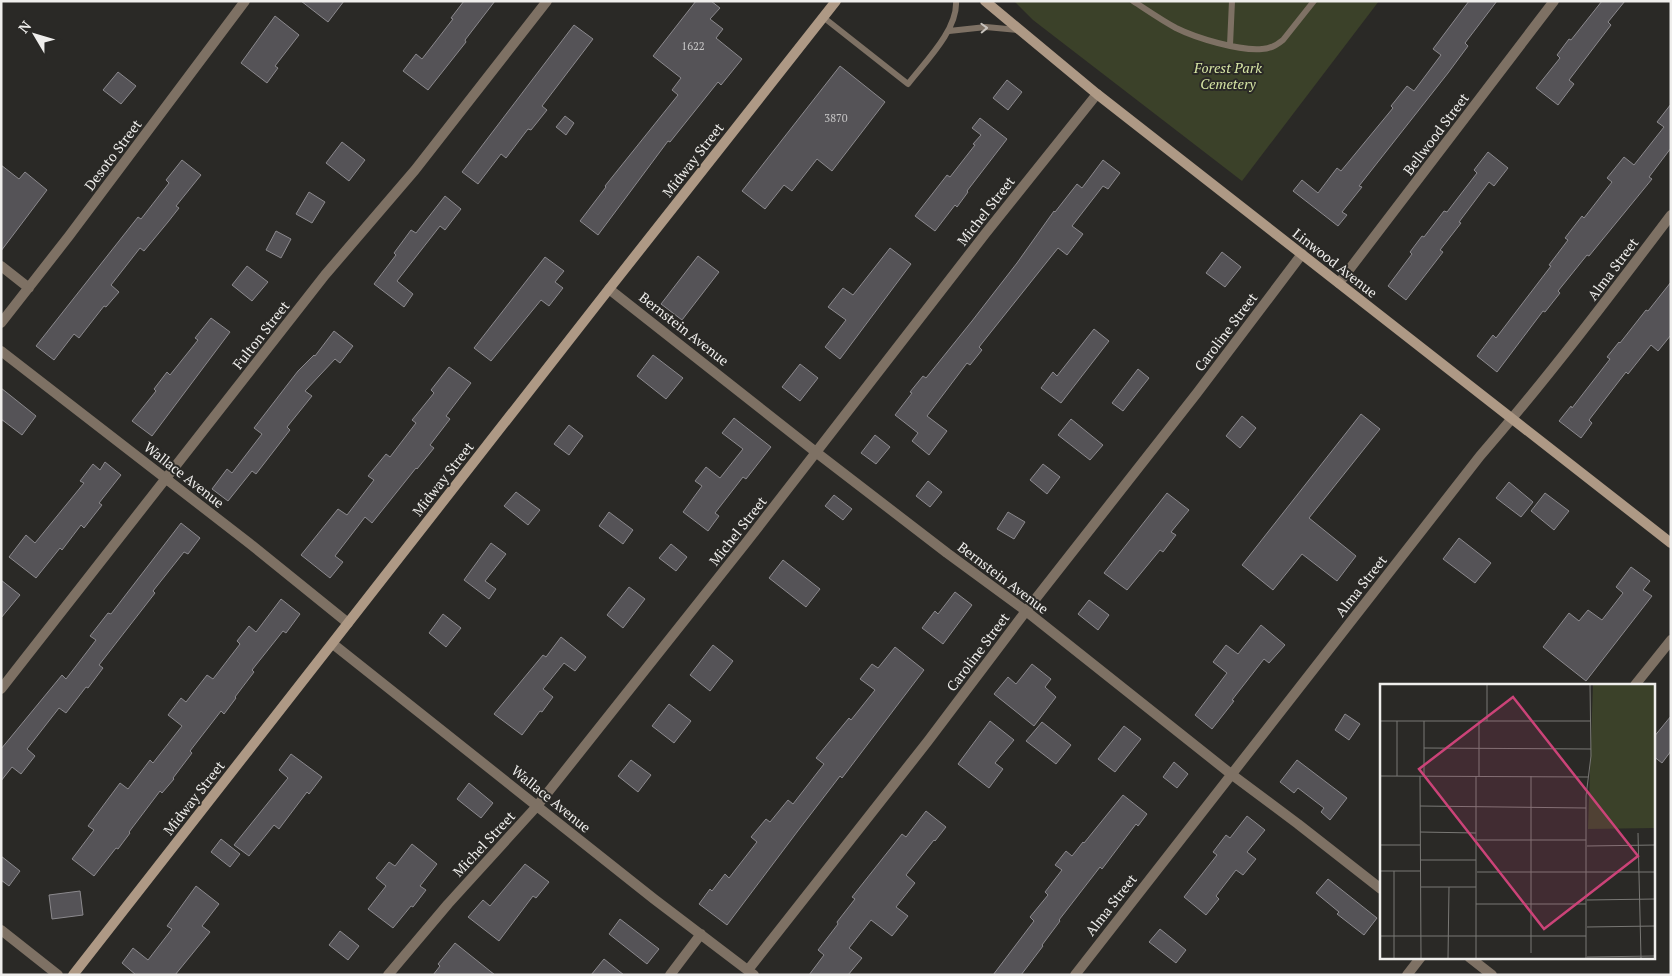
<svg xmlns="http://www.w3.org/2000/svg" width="1672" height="976" font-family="'PT Serif',serif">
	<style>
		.green { fill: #3b4129 }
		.building { fill: #555357; stroke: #8b898d }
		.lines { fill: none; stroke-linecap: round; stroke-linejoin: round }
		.lane { stroke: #7e7164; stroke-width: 6 }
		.street { stroke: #7e7164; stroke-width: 10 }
		.secondary { stroke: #ae9985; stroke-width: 10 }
		.oneway { stroke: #c7c2bc }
		.labels { text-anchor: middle; stroke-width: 4; stroke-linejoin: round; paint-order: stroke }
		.number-label { font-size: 11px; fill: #c8c7c7 }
		.park-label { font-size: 14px; font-style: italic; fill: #d7e6a5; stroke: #2a2926 }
		.street-label { font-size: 14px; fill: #efeeec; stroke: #2a2926 }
		.inset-road { fill: none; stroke: #797875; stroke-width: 1 }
		.view { fill: #cb4378; fill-opacity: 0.15; stroke: #cb4378; stroke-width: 2.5 }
		.inset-edge { fill: none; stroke: #efeeec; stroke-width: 2.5 }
	</style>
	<rect width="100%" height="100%" fill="#2a2926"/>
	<!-- green -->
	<path class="green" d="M1014,1h365l-137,180 -209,-161z"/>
	<!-- building -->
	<path class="building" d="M301,1h43l-16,21z
		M464,1h31l-30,39 1,2 -38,48 -25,-19 13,-17 6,5 31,-40 -2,-1z
		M696,1h15l9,7 -10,11 13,10 -7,9 26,21 -21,26 -3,-3 -48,60 -2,-1 -70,94 -18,-14 26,-34 -1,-1 73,-91 -6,-5 9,-12 -28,-22z
		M1469,1h28l-32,42 3,3 -20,27 -89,113 3,1 -20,25 5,3 -9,11 -45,-35 9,-11 16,13 19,-25 4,3 52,-63 -2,-2 16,-20 7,5 27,-36 -8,-6z
		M1602,1h23l-17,21 3,3 -42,55 5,4 -16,21 -22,-17 24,-30 -3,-3 12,-16 2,1z
		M275,16l24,19 -24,31 3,2 -11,15 -26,-20z
		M574,25l19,14 -51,67 5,4 -16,20 -3,-1 -22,29 -5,-4 -23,30 -16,-12z
		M840,66l45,36 -53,69 -15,-12 -25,32 -8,-6 -19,24 -23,-18z
		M118,72l18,14 -15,18 -18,-14z
		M1007,80l15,12 -14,18 -15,-12z
		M1671,104v44l-22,29 3,2 -63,77 -2,-1 -29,36 2,2 -15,19 -2,-1 -46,61 -20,-16 16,-21 3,3 55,-72 -2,-1 19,-25 -3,-2 17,-22 2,2 28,-36 -5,-4 17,-21 10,8 30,-38 -7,-5z
		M565,116l9,7 -8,12 -10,-8z
		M980,118l27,21 -40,52 1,1 -11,15 -2,-2 -20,26 -20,-15 32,-41 3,2 25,-32 -2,-1 8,-9 -9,-7z
		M342,142l23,18 -16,21 -23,-18z
		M1488,152l20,16 -14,18 -5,-4 -30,40 2,1 -21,27 3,2 -37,48 -18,-14 24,-32 -2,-2 12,-16 2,1 20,-26 3,1 30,-39 -3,-3z
		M182,160l19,15 -25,31 3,2 -11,14 -24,29 -4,-3 -29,37 8,7 -13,15 -2,-1 -25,32 -5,-4 -20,26 -18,-14 102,-129 3,2 28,-36 -3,-3z
		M1103,160l17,13 -12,16 -5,-3 -31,40 11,8 -16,21 -9,-7 -79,99 3,3 -12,15 -3,-2 -40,53 20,15 -18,24 -17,-14 6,-8 -23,-18 17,-22 -2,-1 13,-16 3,2 46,-57 45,-58 37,-52 1,1 22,-28 5,4z
		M1,165l18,14 6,-7 22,18 -46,61z
		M309,192l16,10 -13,21 -16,-9z
		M445,196l16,13 -16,21 -5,-4 -43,55 16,13 -9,13 -30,-23 22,-29 -2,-2 17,-23 5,3z
		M276,231l15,8 -10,19 -15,-8z
		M890,248l21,16 -71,95 -15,-12 21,-27 -18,-13 15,-19 10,7z
		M1222,252l19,15 -16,20 -19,-14z
		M698,256l21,16 -37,48 -21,-16z
		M545,257l19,14 -9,11 8,6 -14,18 -8,-6 -50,61 -17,-13z
		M247,266l21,16 -16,19 -20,-16z
		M1671,282v53l-13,16 -7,-6 -23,29 -2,-2 -37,48 3,3 -11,15 -22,-17 12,-15 1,2 38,-49 -3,-2 12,-15 1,1 26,-33 2,1z
		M211,318l19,14 -78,104 -20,-15 24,-30 -2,-2 13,-17 3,3 28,-35 -3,-2z
		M1094,329l15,12 -48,62 -20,-15 12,-16 4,4z
		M334,331l19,15 -13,17 -5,-4 -30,32 7,5 -25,31 3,3 -34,44 -4,-3 -24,30 -16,-12 15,-20 5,4 30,-39 -8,-6 44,-57 16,-16 1,1z
		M653,355l30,23 -17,21 -29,-23z
		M800,364l18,14 -18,23 -18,-14z
		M449,367l22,16 -25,33 4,3 -20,26 4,3 -17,21 -1,-1 -44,55 -7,-6 -30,39 8,6 -13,16 -29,-23 37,-46 9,6 27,-35 -6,-4 18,-22 4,3 26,-34 -4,-3 22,-27 -3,-3z
		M1138,369l11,9 -26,33 -11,-8z
		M1,388l35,28 -14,19 -21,-16z
		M1361,414l19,15 -71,89 47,38 -19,25 -35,-27 -29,36 -31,-25z
		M1242,416l14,12 -16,20 -14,-12z
		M734,418l37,29 -25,32 -3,-2 -28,36 4,3 -11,15 -25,-19 19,-26 -7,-5 11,-14 14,11 23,-29 -21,-16z
		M1071,419l32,26 -13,15 -32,-25z
		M569,425l14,11 -14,19 -15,-11z
		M875,435l15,12 -14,17 -15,-11z
		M105,462l16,13 -22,28 3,2 -18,23 -3,-3 -19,25 -2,-2 -24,30 -27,-21 17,-22 9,8 49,-60 -4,-2 13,-17 7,6z
		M1043,464l17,13 -13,17 -17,-14z
		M928,481l14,11 -12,15 -14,-11z
		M1509,482l24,20 -12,15 -25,-19z
		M516,492l24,18 -12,15 -24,-19z
		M1167,493l22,17 -18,22 5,3 -13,17 -3,-2 -33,40 -23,-17z
		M1545,493l24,18 -15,19 -23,-19z
		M834,495l18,14 -9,11 -18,-14z
		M609,512l24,18 -10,14 -24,-18z
		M1008,512l17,10 -11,17 -17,-10z
		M181,523l19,15 -12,16 -4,-2 -31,39 2,2 -56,72 4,3 -15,20 -2,-1 -20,26 -7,-5 -32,41 8,7 -14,18 -9,-7 -11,14v-32l61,-74 4,4 30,-39 -6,-4 18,-23 3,1z
		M1459,538l32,25 -16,20 -32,-24z
		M491,543l15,11 -21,27 11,8 -7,10 -25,-19z
		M671,544l16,13 -11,14 -17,-13z
		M783,560l37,29 -14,18 -37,-29z
		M1631,567l19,14 -7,9 9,6 -66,85 -43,-34 26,-34 10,8 9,-11 14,10 21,-27 -7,-6z
		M1,580l19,15 -19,23z
		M629,587l16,12 -22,29 -16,-13z
		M955,592l17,13 -29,39 -21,-16 13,-17 3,3z
		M281,599l19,15 -14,19 -3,-2 -31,39 2,2 -19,25 1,1 -12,16 -3,-3 -31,40 2,2 -19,25 1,1 -12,14 -2,-2 -31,41 1,1 -12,16 -2,-1 -22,28 -22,-17 22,-29 -6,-4 32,-43 8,6 22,-29 3,3 29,-37 -14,-11 13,-17 5,4 21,-27 6,4 27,-35 -3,-3 12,-15 7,6z
		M1089,600l20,15 -11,15 -20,-16z
		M443,614l18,14 -15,19 -17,-14z
		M1261,625l24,20 -16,18 -5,-4 -32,41 2,1 -22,28 -17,-14 32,-42 -14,-11 13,-17 12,9z
		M561,637l25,20 -11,14 -11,-8 -21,26 10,8 -11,15 -2,-1 -18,24 -28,-21 49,-59 3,2z
		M713,645l20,16 -23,30 -20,-16z
		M895,647l29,23 -82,108 -2,-2 -43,56 -70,93 -28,-21 11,-15 2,2 13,-17 4,4 28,-36 -6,-5 15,-18 4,3 18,-22 5,4 31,-40 -8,-6 33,-40 2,2 24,-30 -15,-11 12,-15 6,4z
		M1032,664l19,15 -6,8 11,10 -22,29 -40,-32 14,-17 8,7z
		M669,704l22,17 -17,22 -22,-17z
		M1345,714l15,10 -11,16 -14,-10z
		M1671,716v35l-9,12 -9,-7v-18z
		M990,721l24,19 -19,23 8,6 -14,19 -31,-24z
		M1042,722l29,23 -15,19 -30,-23z
		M1124,726l17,13 -26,33 -17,-13z
		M291,754l31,23 -13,17 -2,-2 -28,37 -5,-4 -25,31 -15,-11 54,-67 -9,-8z
		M631,760l20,15 -13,17 -20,-16z
		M1297,760l50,38 -17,22 -9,-8 3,-4 -26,-20 -4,5 -14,-11z
		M1174,762l14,12 -11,14 -14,-11z
		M469,783l24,20 -12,15 -24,-19z
		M1123,795l24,19 -9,12 -2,-2 -34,45 -2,-2 -41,53 1,1 -18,24 1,1 -22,29h-28l41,-54 -4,-4 18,-22 -3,-3 17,-22 -7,-5 11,-14 6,5 11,-14 1,1z
		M926,811l20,16 -11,14 -1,-1 -28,35 9,8 -19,24 12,9 -16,20 -21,-16 -22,28 13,10 -14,17h-39l15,-20 -6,-5 20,-26 -1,-2 18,-23 -3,-2 50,-63 4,3z
		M1247,816l18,14 -18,22 9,7 -13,16 -7,-5 -20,26 3,3 -13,16 -22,-18 33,-42 -4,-3 13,-17 4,3z
		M221,839l19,15 -10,13 -19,-15z
		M412,844l25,20 -17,22 6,4 -13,17 -2,-1 -18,22 -25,-19 18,-23 -10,-8 13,-16 6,4z
		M1,856l19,15 -11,15 -8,-6z
		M525,864l24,18 -13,16 -3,-2 -34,45 -31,-24 15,-17 7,6z
		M1328,879l49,39 -13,17 -27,-21 2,-2 -23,-19z
		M196,886l23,18 -17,22 8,6 -35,43h-39l-14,-12 11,-15 15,12 24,-31 -5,-3z
		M80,891l3,24 -31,4 -3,-24z
		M620,919l39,30 -12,15 -38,-30z
		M1160,929l26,21 -10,13 -27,-21z
		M340,931l19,15 -11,14 -19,-15z
		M455,943l40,32h-62l7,-9 -2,-2z
		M604,959l20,16h-33z"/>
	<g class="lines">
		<!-- lane -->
		<path class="lane" d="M1133,1c14,9 28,19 43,27 20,10 63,23 86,21 8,0 15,-4 21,-9l31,-39
			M823,17l85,67c16,-21 50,-54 48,-83
			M949,31l37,-4 32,3
			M1230,45l2,-44"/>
		<!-- street -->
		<path class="street" d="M1,266l28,22
			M1339,283l215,-282
			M609,289l208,164 130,100 79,58 205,163 67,50 83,65
			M1,323l68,-87 176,-235
			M1,351l248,192 99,80
			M333,644l321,255 100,76
			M1635,685l36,-45
			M1,689l324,-414 90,-105 132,-169
			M1,930l57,45
			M1469,957l23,18
			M748,970l180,-229 98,-130 171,-218 105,-139
			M388,975l60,-71 89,-98 208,-262 240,-310 112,-140
			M670,975l31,-41
			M1075,975l405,-519c67,-77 129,-159 191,-241
			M1407,975l14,-18"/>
		<!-- secondary -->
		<path class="secondary" d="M985,1l112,93 574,449
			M73,975l536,-686 227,-288"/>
	</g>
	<!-- one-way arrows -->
	<defs><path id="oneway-chevron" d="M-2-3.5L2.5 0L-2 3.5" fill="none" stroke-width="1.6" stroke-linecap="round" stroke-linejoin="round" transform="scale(1.25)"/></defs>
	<use class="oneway" href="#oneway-chevron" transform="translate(984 28) rotate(-2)"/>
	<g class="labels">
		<!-- number labels -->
		<g class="number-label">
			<text x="693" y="50">1622</text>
			<text x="836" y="122">3870</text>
		</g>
		<!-- park labels -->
		<g class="park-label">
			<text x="1228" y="73">Forest Park<tspan x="1228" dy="16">Cemetery</tspan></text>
		</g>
		<!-- street labels -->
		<g class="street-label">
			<text transform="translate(1436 134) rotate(-53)" y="5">Bellwood Street</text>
			<text transform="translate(113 155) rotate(-53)" y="5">Desoto Street</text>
			<text transform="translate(693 160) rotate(-52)" y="5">Midway Street</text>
			<text transform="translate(986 211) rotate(-52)" y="5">Michel Street</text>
			<text transform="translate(1335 263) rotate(38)" y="5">Linwood Avenue</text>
			<text transform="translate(1613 269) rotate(-53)" y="5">Alma Street</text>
			<text transform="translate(684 329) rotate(38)" y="5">Bernstein Avenue</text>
			<text transform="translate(1226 332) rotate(-53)" y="5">Caroline Street</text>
			<text transform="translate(261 335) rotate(-52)" y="5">Fulton Street</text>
			<text transform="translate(184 475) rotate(38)" y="5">Wallace Avenue</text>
			<text transform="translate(443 479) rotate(-52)" y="5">Midway Street</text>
			<text transform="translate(738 531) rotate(-52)" y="5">Michel Street</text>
			<text transform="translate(1003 578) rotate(37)" y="5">Bernstein Avenue</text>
			<text transform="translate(1361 586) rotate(-52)" y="5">Alma Street</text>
			<text transform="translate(978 652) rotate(-53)" y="5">Caroline Street</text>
			<text transform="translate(194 798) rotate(-52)" y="5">Midway Street</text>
			<text transform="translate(551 799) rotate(39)" y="5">Wallace Avenue</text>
			<text transform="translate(484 844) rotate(-47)" y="5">Michel Street</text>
			<text transform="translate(1111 905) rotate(-52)" y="5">Alma Street</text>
		</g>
	</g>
	<!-- overview -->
	<g transform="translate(1380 684)">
		<rect width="275" height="275" fill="#2a2926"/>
		<path d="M213,1h62v143l-67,1z" fill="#3b4129"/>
		<path class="inset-road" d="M107,1v36M0,37h210M17,37v55M44,64l167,1M0,92l208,1M40,92l1,182M44,92v-55M96,92v182M99,92v-55M151,92v177M40,122l166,2M40,148l56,1M258,149l3,125M96,156h110M0,161h40M207,162l68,-1M40,176h56M0,187h40M14,187v87M97,188h178M41,203h55M207,216l68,-1M96,220h110M207,243l68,-1M0,252h206M207,273l68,-1M68,274l1,-71M206,274v-162l5,-40 -1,-71"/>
		<path class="view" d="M133,13l125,159 -94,73 -125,-160z"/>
		<rect width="275" height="275" class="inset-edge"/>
	</g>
	<!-- border -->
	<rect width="1672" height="976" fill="none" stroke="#efeeec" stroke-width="5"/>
	<!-- north arrow -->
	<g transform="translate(35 35) rotate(308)" stroke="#2a2926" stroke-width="4" paint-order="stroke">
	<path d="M0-4L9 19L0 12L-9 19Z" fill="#efeeec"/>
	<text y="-8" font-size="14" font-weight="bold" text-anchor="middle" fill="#efeeec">N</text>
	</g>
</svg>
